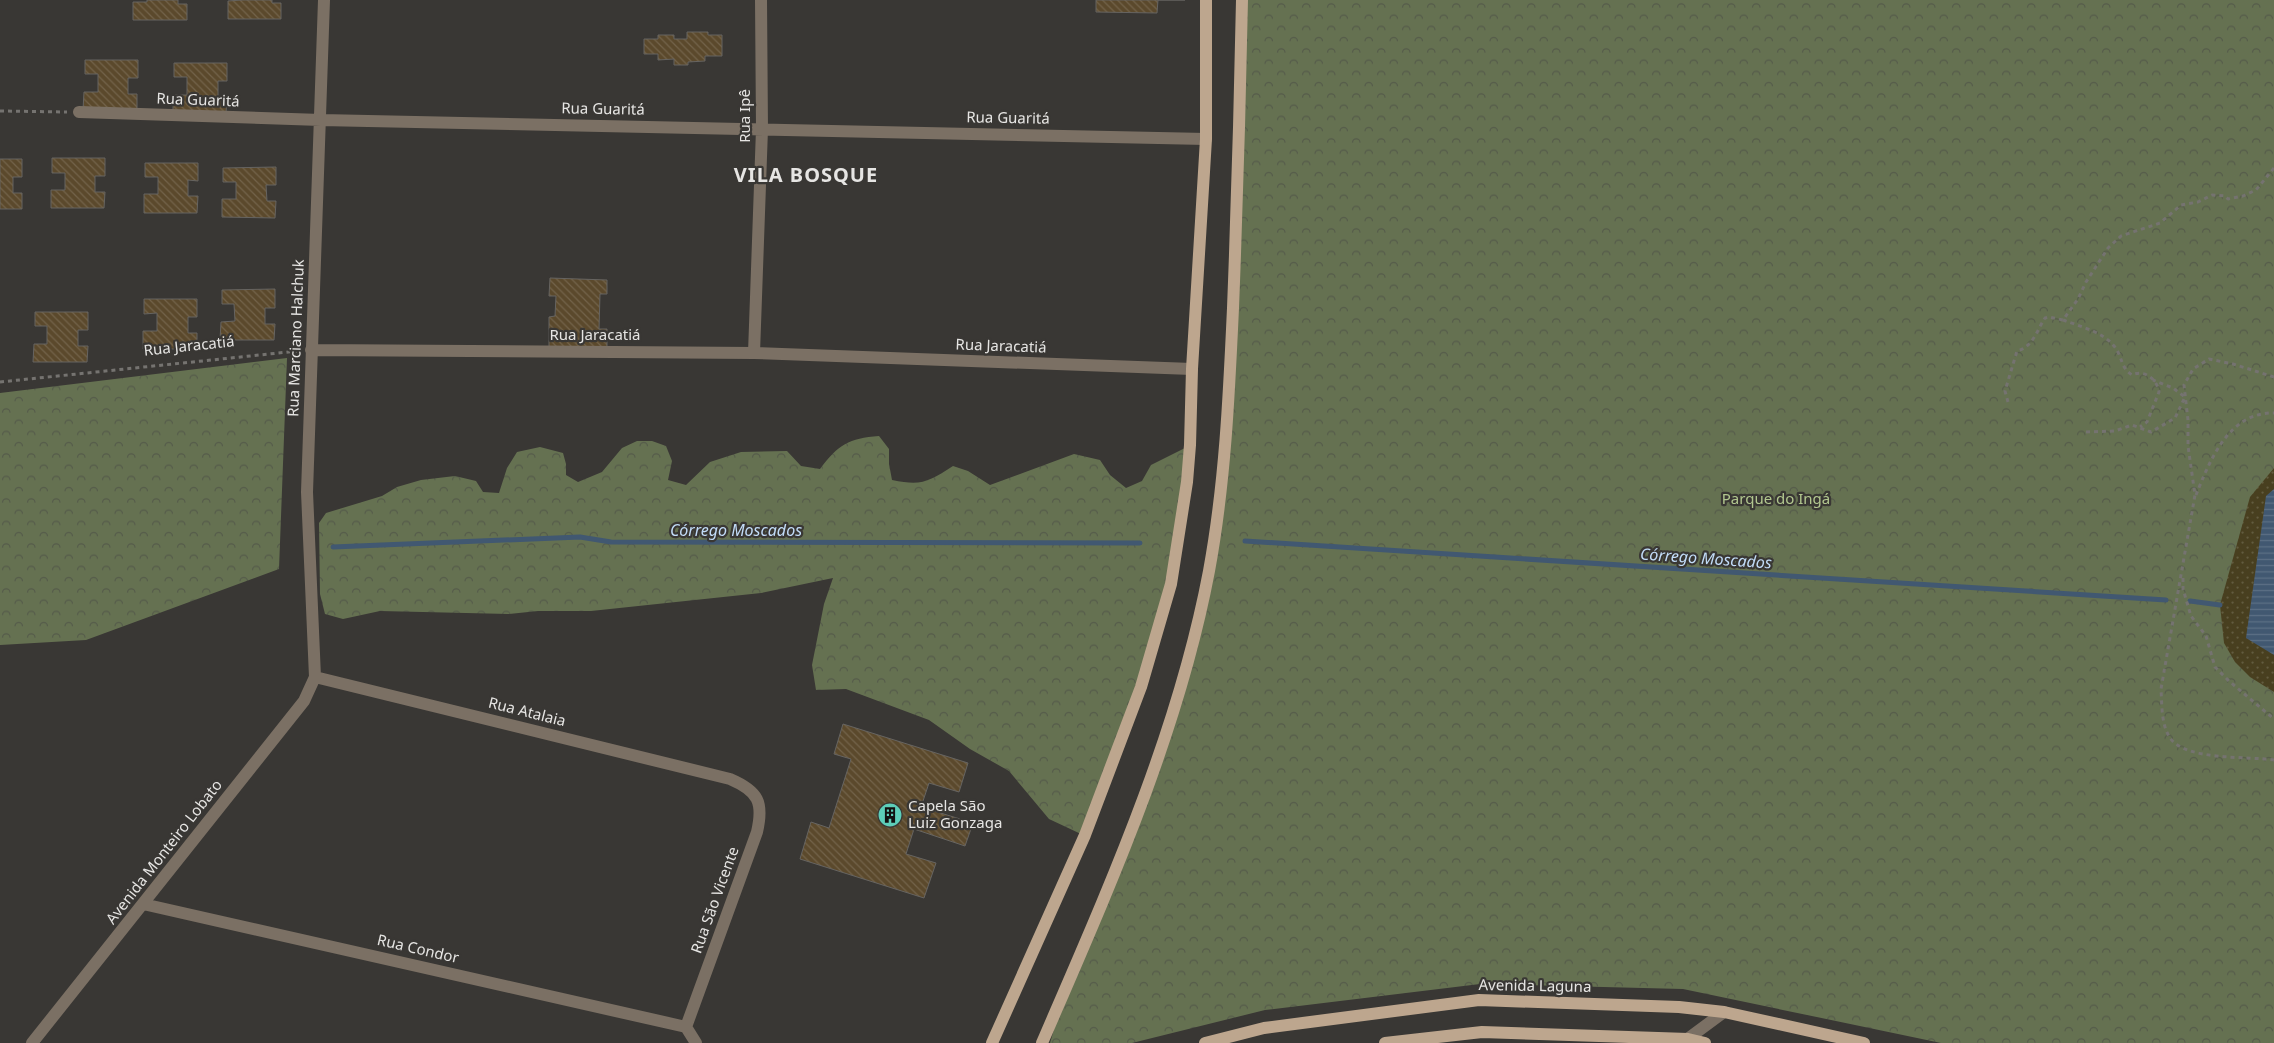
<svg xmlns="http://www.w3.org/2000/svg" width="2274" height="1043" font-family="'Noto Sans',sans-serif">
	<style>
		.forest { fill: url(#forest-crowns) }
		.sand { fill: url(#sand-dots) }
		.water { fill: url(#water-rules) }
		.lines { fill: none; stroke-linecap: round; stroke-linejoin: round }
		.stream { stroke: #415871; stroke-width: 5 }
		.building { fill: url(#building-back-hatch); stroke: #666461 }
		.path { stroke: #757370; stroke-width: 3; stroke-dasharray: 4 4; stroke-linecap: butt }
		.minor { stroke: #7b7064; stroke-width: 12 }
		.major { stroke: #bda68e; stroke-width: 12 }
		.labels { text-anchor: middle; stroke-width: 4.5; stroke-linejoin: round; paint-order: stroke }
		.street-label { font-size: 15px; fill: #e6e5e3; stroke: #393734 }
		.park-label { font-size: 15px; fill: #b2c78f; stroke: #393734 }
		.poi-label { font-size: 15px; fill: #e6e5e3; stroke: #393734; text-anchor: start }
		.water-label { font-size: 16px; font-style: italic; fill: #c2dcf8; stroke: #393734 }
		.district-label { font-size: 20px; font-weight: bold; letter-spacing: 1px; fill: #e6e5e3; stroke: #393734 }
	</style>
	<defs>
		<pattern id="forest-crowns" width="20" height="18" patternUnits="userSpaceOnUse" patternTransform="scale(1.25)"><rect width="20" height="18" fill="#657151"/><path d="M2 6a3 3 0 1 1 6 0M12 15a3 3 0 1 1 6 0" fill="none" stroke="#555b4a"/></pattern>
		<pattern id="sand-dots" width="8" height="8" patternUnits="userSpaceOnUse" patternTransform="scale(1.25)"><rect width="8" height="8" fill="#483f1f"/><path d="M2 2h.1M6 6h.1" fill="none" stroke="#625b3f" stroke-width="1.8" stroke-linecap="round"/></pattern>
		<pattern id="water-rules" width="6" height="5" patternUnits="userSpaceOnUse" patternTransform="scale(1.25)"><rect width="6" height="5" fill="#415871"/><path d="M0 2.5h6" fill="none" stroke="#5c7085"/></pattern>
		<pattern id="building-back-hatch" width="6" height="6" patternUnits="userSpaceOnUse" patternTransform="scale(1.25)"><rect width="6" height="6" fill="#5b492c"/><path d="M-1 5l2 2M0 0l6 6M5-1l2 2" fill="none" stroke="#73634a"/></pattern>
	</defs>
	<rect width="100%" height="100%" fill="#393734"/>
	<!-- forest -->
	<path class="forest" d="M1247,0h1027v1043h-333l-258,-54 -203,-5 -215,26 -133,33h-82l10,-34 125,-323 39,-205z
		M287,358l-8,211 -193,71 -86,5v-252z
		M879,436l10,13v15l3,16c30,6 36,2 61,-14l15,5 22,14 84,-31 26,6 10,15 16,13 16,-7 9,-16 38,-19 -21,137 -30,103 -57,148 -32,-15 -40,-48 -39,-22 -41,-29 -83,-31 -30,1 -4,-25 12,-61 9,-26 -72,15 -170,18h-53l-29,3 -129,-3 -37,8 -18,-5 -5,-20 -1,-71 7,-10 56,-17 15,-9 24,-7 34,-4 21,5 7,11 16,1 8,-25 10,-16 23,-5 23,6 3,11v11l12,7 24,-10 20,-24 15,-7h15l14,5 6,15 -4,19 18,5 24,-23 31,-10 46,-1 14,15 19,3c18,-24 29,-31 59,-33z"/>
	<!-- sand -->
	<path class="sand" d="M2274,468v224l-24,-15 -15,-15 -11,-19 -4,-38 30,-108z"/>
	<!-- water -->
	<path class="water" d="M2274,489v166l-28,-17 20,-142z"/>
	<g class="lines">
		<!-- stream -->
		<path class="stream" d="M1245,541l921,59
			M333,547l247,-10 31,5 529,1
			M2190,601l30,4"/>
	</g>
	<!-- building -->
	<path class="building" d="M147,0h31v4h9v16h-54v-18h14z
		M242,0h30v3h9v16h-53v-18z
		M1096,0h89h-27l-1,13 -61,-1z
		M687,32h21v3h14v21h-17v5l-17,1v3h-14v-6l-16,1v-6h-14v-15h14v-4h16v4h13z
		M85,60h53v18h-10v16h9v16h-54l1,-18h14v-18h-13z
		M174,63h53v18h-9v16h9l-1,16h-53v-18h14v-18h-13z
		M52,158h53v18h-10v16h10l-1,16h-53v-18h14v-17h-13z
		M0,159h22v18h-9v16h9v16h-22z
		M145,163h53v18l-10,-1v16h10l-1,17h-53v-19h14v-17h-13z
		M276,167v18h-10l1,16h9l-1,17 -53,-1v-18h14v-17h-13v-14z
		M550,278l57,2v14h-7l-1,35h8v19l-58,-1v-30l6,-1 1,-20h-7z
		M275,289v19h-10v16h10l-1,16h-54l1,-18 14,-1 -1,-17h-12v-14z
		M144,299h53v18h-9v16h9v16h-54v-18h14v-18l-13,1z
		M35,312h53v18h-10v16h10l-1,16h-54l1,-18h13v-18h-12z
		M843,724l125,39 -9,29 -30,-9 -8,24 52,16 -8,23 -51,-17 -8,25 30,9 -12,35 -124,-39 11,-37 18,6 22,-69 -17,-5z"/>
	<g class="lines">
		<!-- path -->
		<path class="path" d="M0,111l67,1
			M2063,320c16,6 40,12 51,26 9,11 6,21 18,29 12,-6 25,4 27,17l-12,30 -7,5
			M2274,377l-41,-13 -24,-5 -16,10 -9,16 4,35v26l7,49 -34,194c1,16 0,35 9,49 16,23 78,18 104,22
			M0,382l298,-31
			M2008,402l-3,-11 12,-40c16,-4 20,-21 28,-33l4,-1 14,3 15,-21 8,-17 22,-34 13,-12 39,-13 21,-18 17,-3 14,-7 13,1 3,3 15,-3 13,-6 18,-22
			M2086,432l29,-1 17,-6 19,7 24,-14 10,-21 -12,-9 -20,-8
			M2196,495c14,-35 33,-83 78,-82
			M2183,578v11l8,27 15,20 9,31 14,14 45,38"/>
		<!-- minor -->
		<path class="minor" d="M79,112l242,8 885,19
			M311,350l443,3 438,16
			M754,353l8,-224 -1,-129
			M315,677l415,102c28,12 34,23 27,53l-71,195
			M143,904l543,123
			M686,1027l10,16
			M32,1043l272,-342 11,-24 -8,-185 17,-492
			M1682,1043l42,-31"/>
		<!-- major -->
		<path class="major" d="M992,1043l93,-208 56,-148 30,-103 16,-102 3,-37 2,-76 14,-230v-139
			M1042,1043c66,-153 136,-308 167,-472 16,-87 20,-175 24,-263 4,-103 7,-205 9,-308
			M1205,1043l59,-15 215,-28 200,7 45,5 140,31
			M1385,1043l97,-11 206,7 17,4"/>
	</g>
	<!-- icons -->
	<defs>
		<symbol id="building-disc" viewBox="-11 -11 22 22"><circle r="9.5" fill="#5dceb9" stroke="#393734"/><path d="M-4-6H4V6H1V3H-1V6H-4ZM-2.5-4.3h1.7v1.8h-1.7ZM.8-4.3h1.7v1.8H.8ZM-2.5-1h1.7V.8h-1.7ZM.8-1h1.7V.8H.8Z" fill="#111"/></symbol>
	</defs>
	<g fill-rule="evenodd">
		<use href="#building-disc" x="876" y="801" width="28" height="28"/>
	</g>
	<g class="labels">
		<!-- street labels -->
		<g class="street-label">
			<text transform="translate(198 100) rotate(2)" y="5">Rua Guaritá</text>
			<text transform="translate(603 109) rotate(1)" y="5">Rua Guaritá</text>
			<text transform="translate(745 116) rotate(-90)" y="5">Rua Ipê</text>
			<text transform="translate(1008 118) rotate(1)" y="5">Rua Guaritá</text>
			<text x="595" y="340">Rua Jaracatiá</text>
			<text transform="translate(296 338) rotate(-88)" y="5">Rua Marciano Halchuk</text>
			<text transform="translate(189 346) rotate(-6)" y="5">Rua Jaracatiá</text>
			<text transform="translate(1001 346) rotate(2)" y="5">Rua Jaracatiá</text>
			<text transform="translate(527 712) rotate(14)" y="5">Rua Atalaia</text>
			<text transform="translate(164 852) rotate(-52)" y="5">Avenida Monteiro Lobato</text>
			<text transform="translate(715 900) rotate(-70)" y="5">Rua São Vicente</text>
			<text transform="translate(418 949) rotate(13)" y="5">Rua Condor</text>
			<text transform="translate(1535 986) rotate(1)" y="5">Avenida Laguna</text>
		</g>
		<!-- park labels -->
		<g class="park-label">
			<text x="1776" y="504">Parque do Ingá</text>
		</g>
		<!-- poi labels -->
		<g class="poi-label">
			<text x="908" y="811">Capela São<tspan x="908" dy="17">Luiz Gonzaga</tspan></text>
		</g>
		<!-- water labels -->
		<g class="water-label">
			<text x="736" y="536">Córrego Moscados</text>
			<text transform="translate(1706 558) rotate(4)" y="6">Córrego Moscados</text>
		</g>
		<!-- district labels -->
		<g class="district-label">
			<text x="806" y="182">VILA BOSQUE</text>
		</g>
	</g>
</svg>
